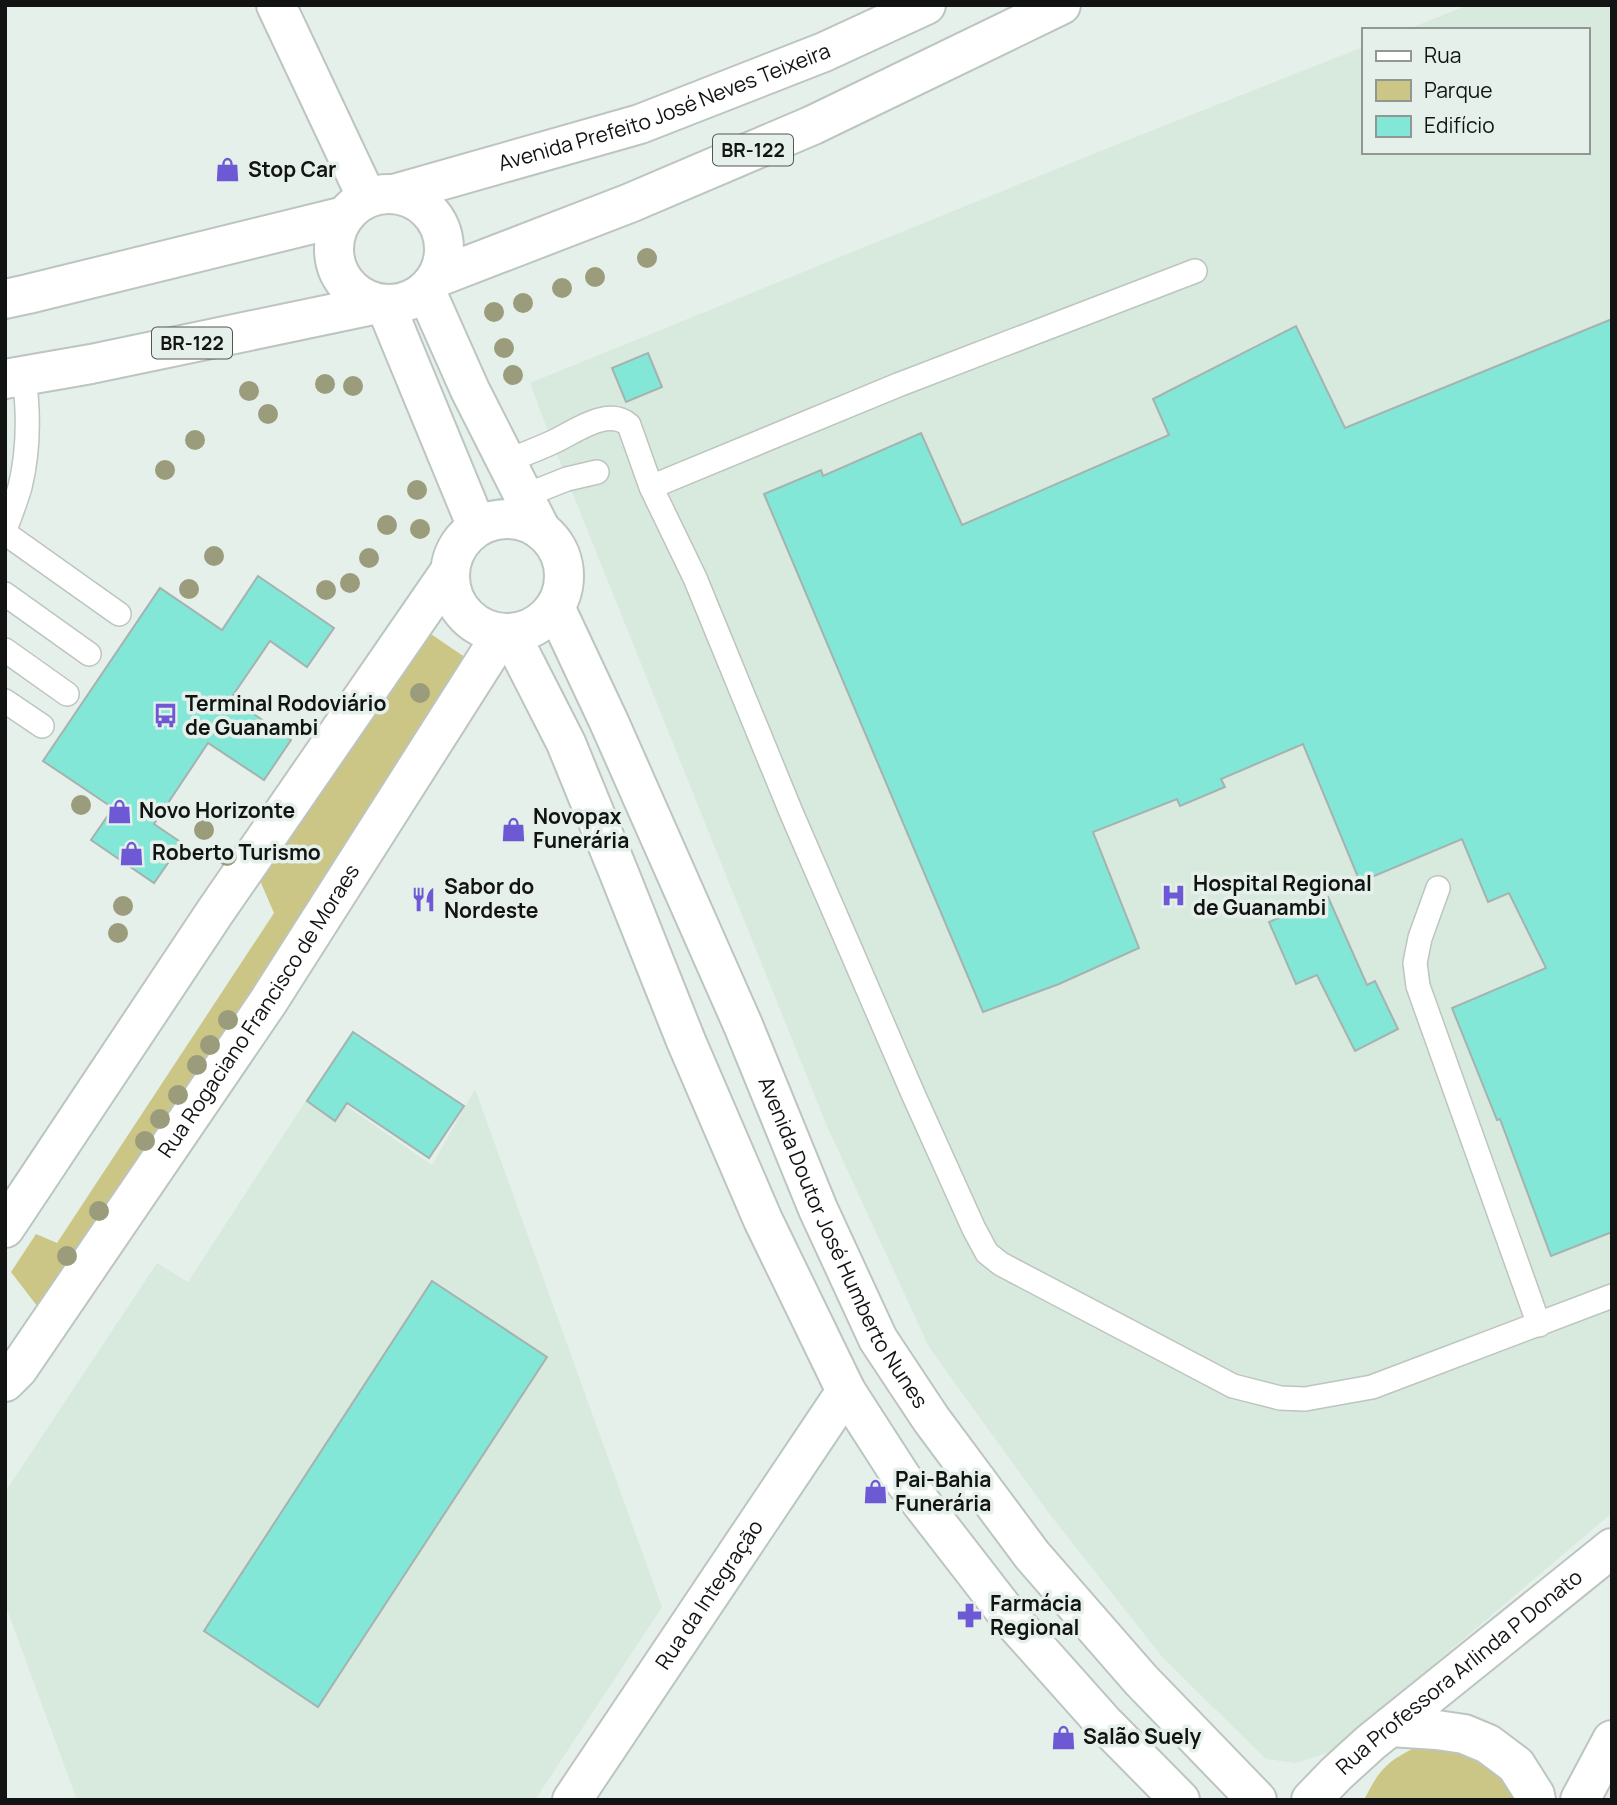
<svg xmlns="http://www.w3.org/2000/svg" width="1617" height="1805" font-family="Manrope,sans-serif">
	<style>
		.built { fill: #d8e9dd }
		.green { fill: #cbc686 }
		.building { fill: #82e7d6; stroke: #a6b2b0; stroke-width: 2 }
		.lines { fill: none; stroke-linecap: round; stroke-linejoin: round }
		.service-casing { stroke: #bcc5bf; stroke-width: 26 }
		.minor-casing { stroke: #bcc5bf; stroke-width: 42 }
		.tertiary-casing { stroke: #bcc5bf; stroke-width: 42 }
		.secondary-casing { stroke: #bcc5bf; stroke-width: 42 }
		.primary-casing { stroke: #bcc5bf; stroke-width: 42 }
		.service { stroke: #fff; stroke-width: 23 }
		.minor { stroke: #fff; stroke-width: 38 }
		.tertiary { stroke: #fff; stroke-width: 38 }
		.secondary { stroke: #fff; stroke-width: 38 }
		.primary { stroke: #fff; stroke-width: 38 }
		.tree { fill: #9b9c7b }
		.labels { text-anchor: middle; stroke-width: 7; stroke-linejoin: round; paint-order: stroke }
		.shield { fill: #e6f0ea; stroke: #515653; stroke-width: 2 }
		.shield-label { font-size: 19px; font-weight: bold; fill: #111412 }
		.street-label { font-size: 21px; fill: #111412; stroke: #e6f0ea }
		.poi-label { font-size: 21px; font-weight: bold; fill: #111412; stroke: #e6f0ea; text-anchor: start }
	</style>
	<rect width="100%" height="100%" fill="#e6f0ea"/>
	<!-- built -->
	<path class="built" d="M1468,5h144v1508l-282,239 -34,11 -30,-4 -103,-101 -115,-146 -119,-165 -103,-223 -274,-682 -22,-59 588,-239 245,-97v105h224v-122h-181z
		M316,1085l116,80 43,-76 187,518 -127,193h-458l-72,-196v-112l152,-229 31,19z"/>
	<!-- green -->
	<path class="green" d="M422,628l56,38 -434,649 -33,-43 25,-38 21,9 217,-330 -16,-37z
		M1423,1744l60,4 45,52h-164c17,-34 25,-40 59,-56z"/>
	<!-- building -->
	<path class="building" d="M1612,319v913l-61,24 -51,-137 -3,1 -45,-112 94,-40 -37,-75 -21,9 -26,-63 -102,43 -57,-138 -82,35 4,8 -45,19 -3,-7 -84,33 46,116 -80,36 -76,28 -219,-518 57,-24 2,6 98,-43 41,92 207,-90 -16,-36 143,-73 49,102z
		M648,353l14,34 -36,15 -14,-34z
		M258,576l76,52 -27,39 -37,-26 -39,57 60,42 -27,40 -56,-37 -54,81 28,19 -28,40 -63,-43 22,-32 -70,-47 117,-173 62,42z
		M1328,897l39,88 8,-4 23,48 -43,22 -38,-76 -21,9 -27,-62z
		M353,1032l111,74 -35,52 -82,-55 -12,18 -28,-20z
		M432,1281l115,76 -229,350 -114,-76z"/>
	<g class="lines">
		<defs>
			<path id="service" d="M507,461c15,-6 31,-12 46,-19 20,-9 55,-36 76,-17l22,62 44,91 96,234 123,284 60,133 13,24 14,11 232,122 47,12 25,1 67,-12 240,-91
				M651,487l247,-102 297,-114
				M524,496l43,-17 30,-7
				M5,530c5,-14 11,-29 15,-43 9,-37 9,-74 4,-111
				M5,533l114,81
				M5,594l84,60
				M5,650l62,44
				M5,701l37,25
				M1438,888l-18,50 -5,25 3,23 121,339"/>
			<g id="minor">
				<path d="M5,1228l210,-316 235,-341"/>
				<path id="s1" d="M5,1382l13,-13 250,-367 234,-368"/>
				<path d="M1390,1727l47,3 27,4 24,10 28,21 19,30 1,5"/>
				<path id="s2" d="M572,1800l274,-409"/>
				<path id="s3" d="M1311,1800l25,-26 34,-31 242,-195"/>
				<path d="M1580,1800l32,-60"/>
			</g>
			<path id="tertiary" d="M276,5l91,193"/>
			<g id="secondary">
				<path d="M426,291l44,99 71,140"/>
				<path d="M385,304l92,223"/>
				<circle cx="507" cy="576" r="57"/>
				<path id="s4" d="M555,607l54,115 134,303 75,184 60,130 53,80 101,136 109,125 116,120"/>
				<path d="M510,633l56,110 53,130 67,168 77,179 83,171 56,87 110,142 91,102 77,78"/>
			</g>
			<g id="primary">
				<circle cx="389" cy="249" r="55"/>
				<path id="s5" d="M394,194l246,-70 184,-72 102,-47"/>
				<path d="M438,277l192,-74 183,-78 248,-120"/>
				<path d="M5,299l23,-5 317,-78"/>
				<path d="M5,379l86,-15 287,-60"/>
			</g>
		</defs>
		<!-- service casing -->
		<use href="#service" class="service-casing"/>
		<!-- minor casing -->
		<use href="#minor" class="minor-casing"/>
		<!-- tertiary casing -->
		<use href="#tertiary" class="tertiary-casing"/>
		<!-- secondary casing -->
		<use href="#secondary" class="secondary-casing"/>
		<!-- primary casing -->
		<use href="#primary" class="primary-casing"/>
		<!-- service -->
		<use href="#service" class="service"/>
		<!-- minor -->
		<use href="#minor" class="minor"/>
		<!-- tertiary -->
		<use href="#tertiary" class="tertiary"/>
		<!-- secondary -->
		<use href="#secondary" class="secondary"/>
		<!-- primary -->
		<use href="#primary" class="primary"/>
	</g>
	<!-- trees -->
	<g class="tree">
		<circle cx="647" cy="258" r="10"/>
		<circle cx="595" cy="277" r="10"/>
		<circle cx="562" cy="288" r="10"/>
		<circle cx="523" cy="303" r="10"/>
		<circle cx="494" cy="312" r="10"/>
		<circle cx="504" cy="348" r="10"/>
		<circle cx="513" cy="375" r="10"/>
		<circle cx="325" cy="384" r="10"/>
		<circle cx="353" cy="386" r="10"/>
		<circle cx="249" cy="391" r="10"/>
		<circle cx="268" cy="414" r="10"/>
		<circle cx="195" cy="440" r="10"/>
		<circle cx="165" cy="470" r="10"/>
		<circle cx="417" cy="490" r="10"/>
		<circle cx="387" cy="525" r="10"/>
		<circle cx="420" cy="529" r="10"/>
		<circle cx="214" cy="556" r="10"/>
		<circle cx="369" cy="558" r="10"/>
		<circle cx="350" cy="583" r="10"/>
		<circle cx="189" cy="589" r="10"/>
		<circle cx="326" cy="590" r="10"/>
		<circle cx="420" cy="693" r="10"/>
		<circle cx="81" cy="805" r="10"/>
		<circle cx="204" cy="830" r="10"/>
		<circle cx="227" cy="856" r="10"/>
		<circle cx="123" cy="906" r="10"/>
		<circle cx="118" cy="933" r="10"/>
		<circle cx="228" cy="1020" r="10"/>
		<circle cx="210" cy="1045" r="10"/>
		<circle cx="197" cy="1065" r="10"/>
		<circle cx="178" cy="1095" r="10"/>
		<circle cx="160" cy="1119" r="10"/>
		<circle cx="145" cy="1141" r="10"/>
		<circle cx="99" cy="1211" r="10"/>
		<circle cx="67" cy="1256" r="10"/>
	</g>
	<!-- icons -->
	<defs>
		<symbol id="shop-bare" viewBox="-9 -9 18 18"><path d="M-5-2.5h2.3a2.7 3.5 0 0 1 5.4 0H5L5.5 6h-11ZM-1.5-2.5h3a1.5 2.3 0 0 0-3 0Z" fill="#6d59d3" stroke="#e6f0ea" stroke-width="2.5" paint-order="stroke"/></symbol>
		<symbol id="bus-bare" viewBox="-9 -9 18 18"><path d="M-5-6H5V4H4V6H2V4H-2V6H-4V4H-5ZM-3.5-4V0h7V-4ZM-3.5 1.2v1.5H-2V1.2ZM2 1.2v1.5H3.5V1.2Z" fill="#6d59d3" stroke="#e6f0ea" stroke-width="2.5" paint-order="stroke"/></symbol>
		<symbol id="hospital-bare" viewBox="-9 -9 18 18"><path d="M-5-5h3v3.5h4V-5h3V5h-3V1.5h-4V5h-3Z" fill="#6d59d3" stroke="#e6f0ea" stroke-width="2.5" paint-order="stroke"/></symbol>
		<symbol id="restaurant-bare" viewBox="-9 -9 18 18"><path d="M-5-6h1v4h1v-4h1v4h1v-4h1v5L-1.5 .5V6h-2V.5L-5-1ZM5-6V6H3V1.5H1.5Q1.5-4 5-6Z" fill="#6d59d3" stroke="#e6f0ea" stroke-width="2.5" paint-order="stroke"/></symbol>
		<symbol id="pharmacy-bare" viewBox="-9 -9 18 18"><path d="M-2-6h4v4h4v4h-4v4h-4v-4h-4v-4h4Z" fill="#6d59d3" stroke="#e6f0ea" stroke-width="2.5" paint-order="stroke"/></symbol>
	</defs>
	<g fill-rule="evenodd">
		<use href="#shop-bare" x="210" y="152" width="35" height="35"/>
		<use href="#bus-bare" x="148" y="698" width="35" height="35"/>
		<use href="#shop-bare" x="102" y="794" width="35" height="35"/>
		<use href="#shop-bare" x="496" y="812" width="35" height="35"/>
		<use href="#shop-bare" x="114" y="836" width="35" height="35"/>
		<use href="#hospital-bare" x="1156" y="878" width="35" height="35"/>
		<use href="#restaurant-bare" x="406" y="882" width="35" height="35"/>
		<use href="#shop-bare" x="858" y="1474" width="35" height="35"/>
		<use href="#pharmacy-bare" x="952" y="1598" width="35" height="35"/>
		<use href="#shop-bare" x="1046" y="1720" width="35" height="35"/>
	</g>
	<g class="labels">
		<!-- shield labels -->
		<g class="shield">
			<rect x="713" y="134.5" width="80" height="31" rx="5"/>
			<rect x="152" y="327.5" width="80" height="31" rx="5"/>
		</g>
		<g class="shield-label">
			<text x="753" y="157">BR-122</text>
			<text x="192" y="350">BR-122</text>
		</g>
		<!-- street labels -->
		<g class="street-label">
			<text dy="7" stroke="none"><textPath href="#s5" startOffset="284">Avenida Prefeito José Neves Teixeira</textPath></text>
			<text dy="7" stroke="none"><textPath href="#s1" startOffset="450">Rua Rogaciano Francisco de Moraes</textPath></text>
			<text dy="7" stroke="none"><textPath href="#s4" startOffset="698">Avenida Doutor José Humberto Nunes</textPath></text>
			<text dy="7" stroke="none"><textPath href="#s2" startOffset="247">Rua da Integração</textPath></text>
			<text dy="7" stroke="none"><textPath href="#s3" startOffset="196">Rua Professora Arlinda P Donato</textPath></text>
		</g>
		<!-- poi labels -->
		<g class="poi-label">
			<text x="248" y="177">Stop Car</text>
			<text x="185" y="711">Terminal Rodoviário<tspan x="185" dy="24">de Guanambi</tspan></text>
			<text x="139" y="818">Novo Horizonte</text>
			<text x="533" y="824">Novopax<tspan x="533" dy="24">Funerária</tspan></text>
			<text x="152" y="860">Roberto Turismo</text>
			<text x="1193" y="891">Hospital Regional<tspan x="1193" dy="24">de Guanambi</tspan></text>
			<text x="444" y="894">Sabor do<tspan x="444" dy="24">Nordeste</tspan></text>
			<text x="895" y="1487">Pai-Bahia<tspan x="895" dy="24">Funerária</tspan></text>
			<text x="990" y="1611">Farmácia<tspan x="990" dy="24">Regional</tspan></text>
			<text x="1083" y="1744">Salão Suely</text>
		</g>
	</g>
	<!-- border -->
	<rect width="1617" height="1805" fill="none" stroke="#111412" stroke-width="14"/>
	<!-- legend -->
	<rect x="1362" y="28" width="228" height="126" fill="#e6f0ea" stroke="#919894" stroke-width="2"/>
	<rect x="1376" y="51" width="35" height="10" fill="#ffffff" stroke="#919894" stroke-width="2"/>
	<text x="1424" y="63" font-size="21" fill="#111412">Rua</text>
	<rect x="1376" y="80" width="35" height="21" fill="#cbc686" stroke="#919894" stroke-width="2"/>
	<text x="1424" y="98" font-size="21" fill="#111412">Parque</text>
	<rect x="1376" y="116" width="35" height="21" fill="#82e7d6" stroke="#919894" stroke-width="2"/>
	<text x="1424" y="133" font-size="21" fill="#111412">Edifício</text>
</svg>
